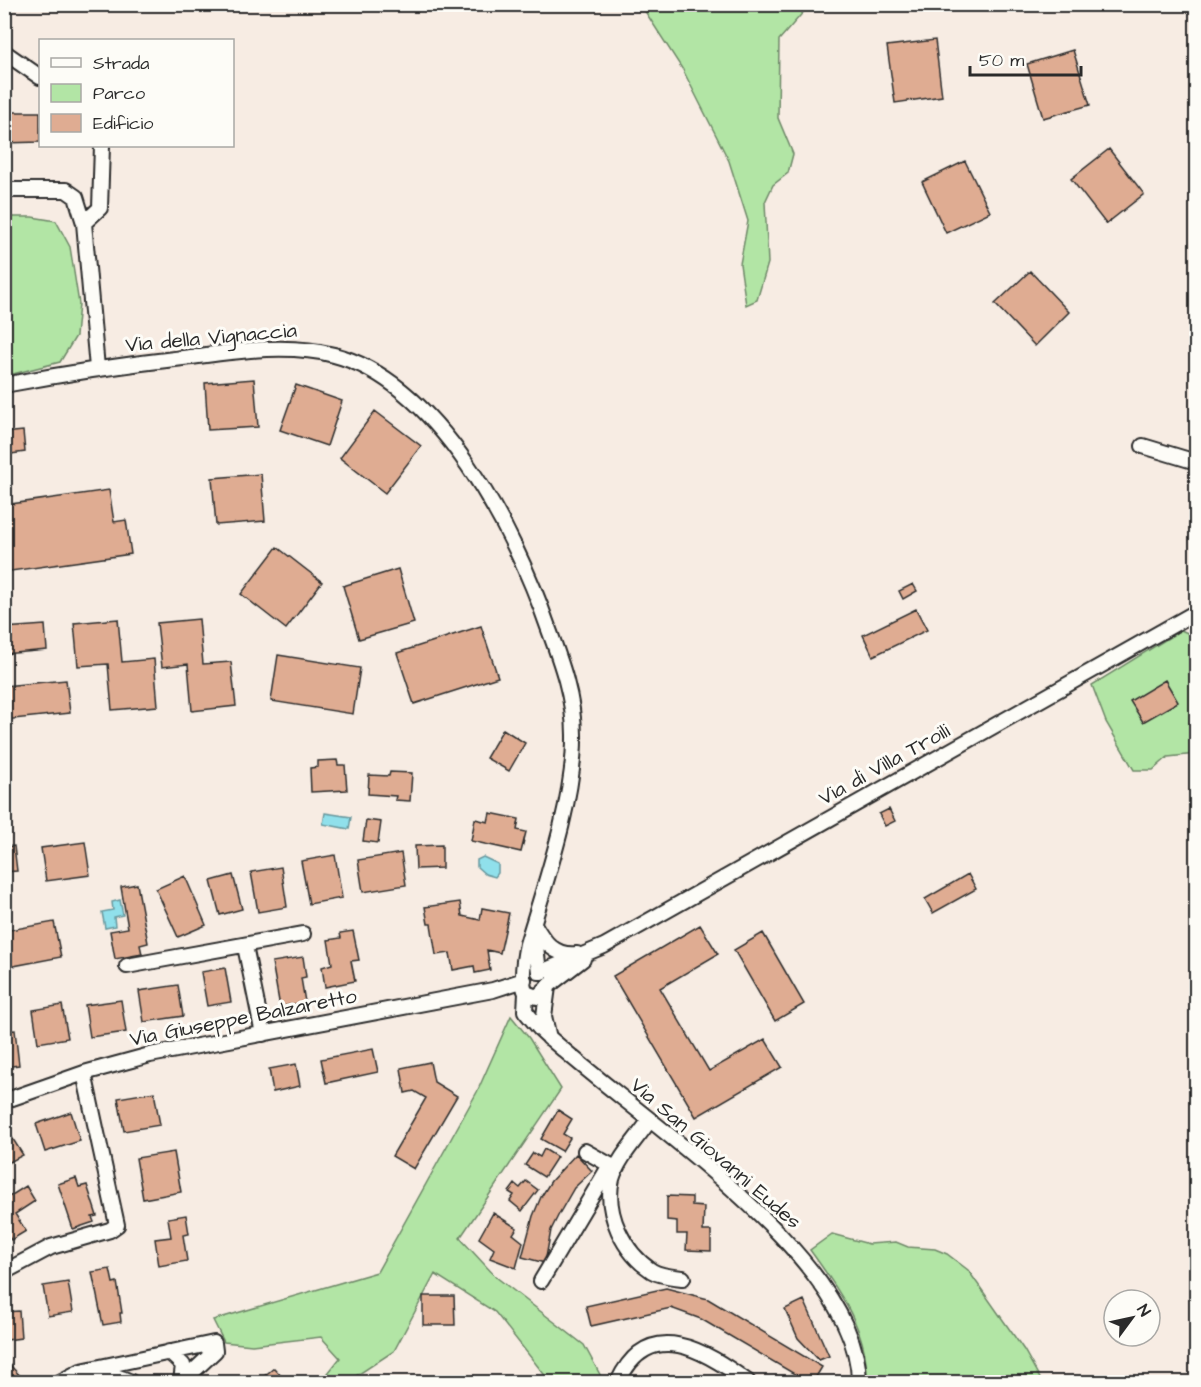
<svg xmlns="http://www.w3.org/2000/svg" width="1201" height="1387" font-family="'Architects Daughter',sans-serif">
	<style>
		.green { fill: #b2e5a5; stroke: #6e8868; stroke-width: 1.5 }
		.water { fill: #90e0eb; stroke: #68989e; stroke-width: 1.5 }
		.building { fill: #dfac92; stroke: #2b2b2b; stroke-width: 1.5 }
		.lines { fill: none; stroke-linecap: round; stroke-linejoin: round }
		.minor-casing { stroke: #2b2b2b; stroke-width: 18 }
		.minor { stroke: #fdfcf7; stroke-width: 14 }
		.labels { text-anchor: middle; stroke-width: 6; stroke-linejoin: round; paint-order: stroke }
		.street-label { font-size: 21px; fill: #2b2b2b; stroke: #fdfcf7 }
	</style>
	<rect width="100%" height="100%" fill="#f7ece3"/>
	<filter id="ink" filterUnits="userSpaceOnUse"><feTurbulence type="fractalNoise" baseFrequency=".0167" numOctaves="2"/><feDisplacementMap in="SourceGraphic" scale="12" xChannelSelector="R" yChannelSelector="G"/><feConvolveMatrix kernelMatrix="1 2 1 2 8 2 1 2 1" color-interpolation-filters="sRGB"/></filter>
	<g filter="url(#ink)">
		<!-- green -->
		<path class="green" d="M641,5h173l-8,4 -27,31 -1,78 15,36 -5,19 -15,12 -8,17 3,61 -11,37 -11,5 -6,-41 8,-43 -19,-60 -46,-91z
			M4,217h28l24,4 14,26 9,57 -3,32 -16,26 -55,14z
			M1181,630l15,7v117l-28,3 -15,13h-19l-28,-48 -14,-37z
			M511,1016l18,22 32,51 -101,149 36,39 88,68 20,37h-57v-4l-52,-66 -60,-38 -41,77 -47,31h-26l19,-24 -19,-21 -69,8 -28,-3 -11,-22 164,-48 100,-180z
			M832,1234l37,10 27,-2 12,5 27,2 12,5 21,16 56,80 18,32h-176c5,-48 -29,-95 -56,-132z"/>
		<!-- water -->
		<path class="water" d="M325,813l26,4 -2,12 -26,-5z
			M483,857l15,7v9l-3,4 -10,-3 -8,-7v-7z
			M120,900l3,15 -9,2 1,9 -10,2 -3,-16 11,-2 -1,-8z"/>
		<!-- building -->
		<path class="building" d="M935,40l7,56 -47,7 -8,-57z
			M1073,50l17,55 -47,13 -16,-54z
			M4,112h36v30l-36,1z
			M1109,149l35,45 -38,30 -35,-45z
			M965,161l25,51 -44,21 -24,-51z
			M1030,271l39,41 -34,34 -40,-42z
			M254,379l4,48 -50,3 -3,-47z
			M296,385l46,16 -15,45 -47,-16z
			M375,411l46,35 -36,47 -45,-35z
			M23,431l2,21 -21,3v-22z
			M261,474l4,47 -49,4 -4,-47z
			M109,490l5,32 12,-2 5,34 -127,18v-67z
			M277,547l45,35 -36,47 -45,-35z
			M398,569l16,54 -55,16 -16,-53z
			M913,584l4,7 -14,8 -4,-8z
			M916,609l11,21 -54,26 -10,-21z
			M118,619l4,43 32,-3 4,47 -46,4 -4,-46 -30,2 -4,-43z
			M199,619l4,45 28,-2 5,44 -44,5 -4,-47 -26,3 -5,-44z
			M45,625l2,25 -43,4v-26z
			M481,626l17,51 -84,27 -17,-51z
			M278,655l82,13 -7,46 -82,-13z
			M66,680l4,33 -66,7v-34z
			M1165,680l13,22 -35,20 -13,-21z
			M503,729l22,14 -16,28 -23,-13z
			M337,760l1,5h7l2,25 -36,2 -1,-24 8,-1v-6z
			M390,772l22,1 -2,28 -15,-1 1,-4 -28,-2 1,-19 20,1z
			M889,809l6,12 -10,5 -6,-12z
			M490,813l29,6 -2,11 9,2 -5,20 -50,-11 4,-22 13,3z
			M366,820l15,2 -3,21 -15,-2z
			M85,842l5,33 -44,6 -5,-33z
			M442,845v23l-26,1 -1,-23z
			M14,846l3,25 -13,1v-25z
			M401,853l5,32 -43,7 -5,-32z
			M335,855l7,43 -33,6 -8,-43z
			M281,867l6,40 -29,5 -7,-40z
			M968,874l8,15 -43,24 -8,-14z
			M233,875l9,34 -22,6 -9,-34z
			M185,876l21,49 -28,12 -22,-48z
			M137,884l11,59 -8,2 2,9 -27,5 -5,-28 18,-3 -7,-41z
			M460,902l2,14 18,4 2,-12 27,5 -9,40 -13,-3 3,20 -15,3 -1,-7 -21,4 -3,-17 -14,2 -5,-31h-3l-3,-17z
			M54,922l7,35 -53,10 -4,-36z
			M700,925l18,29 -58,34 49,83 56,-32 17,28 -86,50 -83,-141z
			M353,931l6,29 -8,1 4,20 -30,6 -3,-20 10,-3 -4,-24 13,-2 -1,-5z
			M763,933l41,71 -29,17 -41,-71z
			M303,957l3,20 -5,1 4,24 -25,5 -8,-45z
			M225,968l6,34 -24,4 -6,-34z
			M178,985l5,31 -39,6 -5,-31z
			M121,1000l5,32 -36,5 -5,-32z
			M62,1005l6,33 -30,5 -5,-33z
			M15,1030l4,35 -15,2v-36z
			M373,1049l5,23 -52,11 -5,-24z
			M430,1062l4,20 23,14 -43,73 -22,-13 34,-58 -12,-7 -9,2 -4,-25z
			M296,1064l4,22 -27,6 -4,-23z
			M154,1092l6,33 -36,6 -6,-33z
			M558,1110l14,9 -9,15 7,4 -8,13 -21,-12z
			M71,1112l9,29 -35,11 -9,-28z
			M4,1125l19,30 -19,10z
			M544,1149l13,8 -13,20 -19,-12 8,-12 7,4z
			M174,1152l7,40 -38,7 -7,-41z
			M576,1154l16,17 -18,17 -15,26 -8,16 -6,33 -23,-6 11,-41 8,-19 10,-16z
			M76,1178l3,9 8,-2 10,31 -5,1 2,5 -21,7 -15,-45z
			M526,1181l12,9 -16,21 -12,-10 4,-6 -5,-3 6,-8 5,4z
			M26,1186l9,15 -20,13 11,17 -15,9 -7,-10v-30z
			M667,1196l25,1v9l12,1 -1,24h8v20l-25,-1 1,-16h-10v-13l-10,-1z
			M493,1213l24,15 -4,6 10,8 -7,26 -26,-10 4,-9 -15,-11z
			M186,1215l3,19 -6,1 4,26 -28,5 -4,-27 16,-2 -3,-19z
			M110,1269l3,14 4,-1 5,31h-2l1,9 -18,3 -11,-53z
			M68,1282l5,30 -25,4 -5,-30z
			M666,1288l42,11 114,68 -9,15h-5l-107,-63 -30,-11 -80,18 -5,-20z
			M423,1296h31l1,29h-32z
			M804,1300l25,56 -10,4 -21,-22 -13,-29z
			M19,1311l2,27 -14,2 -3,4v-32z
			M8,1363l18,19h-22v-16z
			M274,1368l13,14h-30z"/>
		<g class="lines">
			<defs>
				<path id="minor" d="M4,52l36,25
					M4,190h62l10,7 8,26 13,145
					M84,223l16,-15 2,-62
					M4,385c63,-12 125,-21 187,-28 46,-6 97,-14 143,-2 105,27 181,177 214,272 13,35 26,71 26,108 1,63 -29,149 -47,209 -3,14 -7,37 -1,49l11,4 10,-9
					M1143,446l53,16
					M534,924c10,18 21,33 43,30
					M534,929l5,43
					M245,946l18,88
					M127,966l176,-32
					M541,972l63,-26 592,-334
					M548,986l35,-27
					M548,987l-4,29 5,22
					M526,993l-1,18 15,18c87,83 319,225 319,353
					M4,1101l80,-28 66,-18 343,-65 31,-10
					M649,1121c-12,18 -31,37 -37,58 -8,34 12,74 40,92 8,5 22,6 31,7
					M585,1151l25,14
					M4,1272l47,-25 59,-17 7,-5 -33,-152
					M541,1281l69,-116 5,2
					M169,1352l14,13 -2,17
					M60,1382l21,-11 133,-28 1,8 -33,31
					M78,1382c17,-10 35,-9 53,0
					M618,1382c31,-67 88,-31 130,0"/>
			</defs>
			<!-- minor casing -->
			<use href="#minor" class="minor-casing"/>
			<!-- minor -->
			<use href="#minor" class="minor"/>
		</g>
	</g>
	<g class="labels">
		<!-- street labels -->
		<g class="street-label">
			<text transform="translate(211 337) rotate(-5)" y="7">Via della Vignaccia</text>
			<text transform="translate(884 764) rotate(-29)" y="7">Via di Villa Troili</text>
			<text transform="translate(243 1017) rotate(-11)" y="7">Via Giuseppe Balzaretto</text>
			<text transform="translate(716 1153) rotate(41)" y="7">Via San Giovanni Eudes</text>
		</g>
	</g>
	<!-- margin -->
	<rect width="1201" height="1387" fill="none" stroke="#fdfcf7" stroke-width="24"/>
	<rect x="12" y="12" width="1177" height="1363" fill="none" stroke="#2b2b2b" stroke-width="2" filter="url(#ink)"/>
	<!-- legend -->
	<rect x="39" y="39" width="195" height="108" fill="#fdfcf7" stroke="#a9a8a5" stroke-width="1.5"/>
	<rect x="51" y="58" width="30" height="9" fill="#fdfcf7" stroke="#a9a8a5" stroke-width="1.5"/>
	<text x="93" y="69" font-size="18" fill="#2b2b2b">Strada</text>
	<rect x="51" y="84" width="30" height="18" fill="#b2e5a5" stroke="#a9a8a5" stroke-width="1.5"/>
	<text x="93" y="99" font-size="18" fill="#2b2b2b">Parco</text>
	<rect x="51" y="114" width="30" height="18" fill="#dfac92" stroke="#a9a8a5" stroke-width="1.5"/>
	<text x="93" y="129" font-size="18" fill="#2b2b2b">Edificio</text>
	<!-- north arrow -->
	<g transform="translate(1132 1318) rotate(57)"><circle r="28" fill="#fdfcf7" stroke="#a9a8a5" stroke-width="1.5"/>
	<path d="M0-4.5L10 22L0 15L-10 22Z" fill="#2b2b2b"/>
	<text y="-9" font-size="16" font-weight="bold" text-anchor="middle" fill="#2b2b2b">N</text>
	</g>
	<!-- scale -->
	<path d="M970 66v9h111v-9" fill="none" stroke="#2b2b2b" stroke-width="3"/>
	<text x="979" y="66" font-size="18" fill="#2b2b2b" stroke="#fdfcf7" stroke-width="4.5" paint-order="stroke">50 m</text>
</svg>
